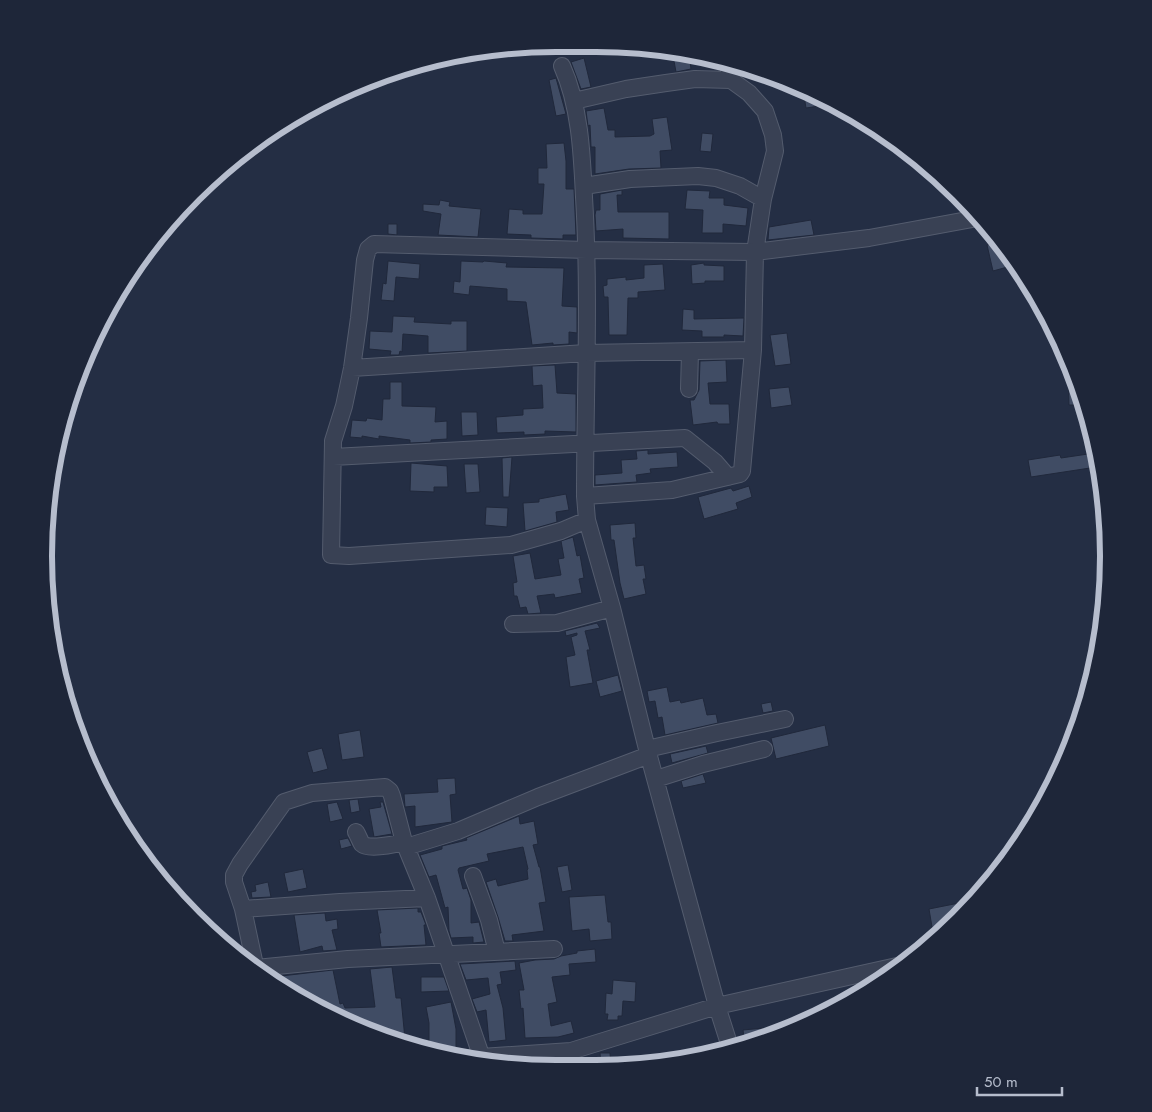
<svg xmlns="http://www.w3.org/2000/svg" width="1152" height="1112" font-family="Jost,sans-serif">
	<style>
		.building { fill: #404c64; stroke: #20283b }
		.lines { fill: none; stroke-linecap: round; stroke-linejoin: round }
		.minor-casing { stroke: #545c6e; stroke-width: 18 }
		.minor { stroke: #394154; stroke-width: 16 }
		.rim { fill: none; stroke: #b6bdcd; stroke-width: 6 }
	</style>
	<rect width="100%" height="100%" fill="#242e44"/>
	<!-- building -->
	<path class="building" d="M672,50l17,4 2,15 -15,3z
		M584,58l7,29 -10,2 -10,-27z
		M556,78l10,36 -10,2 -7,-36z
		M803,90l11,5 19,9 -27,4z
		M604,108l4,22h7v7l35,-1 4,-2 -2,-15 15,-2 5,33 -12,1 1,17 -32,1 -34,5v-27h-4l-1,-22 -2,1 -2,-15z
		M702,133l11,1 -2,18 -11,-1z
		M564,143l2,18v28h8l2,46h-13v4l-32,-1v-3l-24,-1 2,-25 14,1v4h19l2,-30h-6v-16h9l-1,-24z
		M622,190v5h-5l1,17h51v27l-46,-1v-9l-27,2 -1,-16 1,-5h4v-16z
		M687,190l23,1 -1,7h15v7l24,3 -2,18 -23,-2v9h-21l1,-23 -18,-1z
		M440,200l10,2 -1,4 32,3 -3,28 -40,-2 3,-21 -18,-3v-7l16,1z
		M811,220l3,15 -46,5 1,-13z
		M388,224h9v11l-9,-1z
		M1000,242l8,11 3,13 -18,5 -6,-26z
		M388,261l32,3 -1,15 -23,-2 -2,24 -13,-1 2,-17 3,1z
		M461,261l22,1 1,-1 23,2 -1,4 58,1 -2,38 15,1v26l-8,-1v12l-16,1v-2l-21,2 -6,-43 -19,-1v-12l-37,-3 -1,9 -16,-2 1,-12 6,1z
		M704,263v2l20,1v15h-19v2l-13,1 -1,-19z
		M663,264l2,26 -27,2v6h-10l-1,37h-18l-1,-38h-4l-1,-11 4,-1v-6l19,-2v3l18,-2v-13z
		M683,309l11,1v9l50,-1 -1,18 -19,-1v2h-22v-6l-20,-1z
		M393,316l22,1 -1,5 37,2v-3h16v30l-39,2v-17l-25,-2 -1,18 -2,-1 -1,4h-9l1,-4 -22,-2 1,-18 22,1z
		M787,333l4,31 -16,2 -5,-31z
		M726,360l1,22 -19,1 2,21h19l1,20h-12l-1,-2 -24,3 -3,-25h4l5,-10 1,-29z
		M555,365l2,28 19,1v38l-31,-1v3l-21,1v-3l-27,1 -1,-16 27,-2v-6l20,-1 -1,-23 -9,1 -1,-20z
		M1068,367h1l13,32v6h-13z
		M390,382h12v24l34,1 -1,15 12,-1v18l-16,1v2l-21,1v-3l-31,-4v3l-17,-3v2l-12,-1 2,-17 14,1 1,-3 15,2 1,-21h7z
		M789,387l3,18 -21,3 -2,-19z
		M461,412h16l1,23 -16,1z
		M648,450v4l29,-2 1,15 -28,2 1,4 -15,2 1,7 -42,3v-10l27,-2 -1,-13 16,-1 -1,-8z
		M1088,454l2,14 -59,9 -3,-17 32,-5 1,3z
		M512,457l-3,40h-6l-1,-39z
		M411,463l36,3 1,21h-14v5l-24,-1z
		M464,464h14l2,28 -14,1z
		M749,486l3,11 -16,6 2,6 -34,10 -6,-22 33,-9 2,3z
		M566,494l3,16 -13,2 1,10 -32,9 -2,-28 16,-1v-3z
		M486,507l22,1 -1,19 -22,-2z
		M635,523l1,15h-3l3,28 8,-1 2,14h-3l3,15 -22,5 -4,-16 -6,-43h-3l-1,-15z
		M573,537l4,19 3,-1 4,23 -5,1 3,14 -27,5 -1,-4 -17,2 4,17 -13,1 -2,-7 -6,1 -3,-12h-3l-1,-13 4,-1 -4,-26 17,-3 5,26 26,-4 -3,-16 6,-1 -3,-17z
		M597,623l3,5 -15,3 5,19h-3l6,33 -23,4 -4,-30 9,-2 -4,-18 6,-2v-2l-11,3 -1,-5z
		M618,675l4,16 -22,6 -4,-16z
		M667,687l3,15 10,-2 1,3 22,-5 4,17 9,-1 2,9 -53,12 -3,-18 -4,1 -3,-17 -6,1 -2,-11z
		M771,702l2,9 -10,2 -2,-9z
		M825,725l4,21 -53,13 -5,-21z
		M360,730l4,27 -22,3 -4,-26z
		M706,746l2,7 -36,10 -2,-9z
		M322,748l6,21 -15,4 -6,-21z
		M703,774l3,9 -23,5 -2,-7z
		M455,778l1,16 -6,1 2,27 -37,5v-21l-10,1 -1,-13 34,-2 -1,-13z
		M358,799l2,12 -9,2 -2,-13z
		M337,802l6,17 -13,3 -3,-18z
		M380,802h3l9,32 -18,3 -5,-28 12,-2z
		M519,816l1,8 14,-3 4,23 -5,1 6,22h1l6,35 -7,1 5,28 -32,4 1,6h-8l-7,-24 -12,-35 10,-3 2,7 30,-7 -1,-9 1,-1 -5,-22 -36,7 2,7 -30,7 -1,2 5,19 4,-1 4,12v23l8,-1 5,20 -11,1v-6l-22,1 -2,-7 -1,-24 -3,1 -9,-33 -7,2 -9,-22 22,-6v-3l25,-6 -1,-2z
		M348,838l4,8 -11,3 -2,-9z
		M568,865l4,25 -10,2 -5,-25z
		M303,869l4,19 -19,4 -4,-19z
		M268,882l3,15 -19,1 -1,-6 5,-1 -1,-6z
		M605,895l3,27h3l1,17 -22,2 -1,-12 -17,2 -3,-34z
		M974,900l-33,31 -8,2 -4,-24z
		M418,908v4h3l5,13h-2l2,20 -45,2 -2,-14h2l-4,-23z
		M325,913l1,8 11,-2 1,10 -6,1 5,20 -14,1 -1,-5 -22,6 -6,-37z
		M595,949l1,13 -27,2 1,11 -18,2 5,25 -9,2 3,22 20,-5 3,12 -16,4 -33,1 -2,-30 -2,1 -2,-19h5l-5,-27 16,-3 19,-1 7,-3 16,-3v-2z
		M515,961l1,9 -16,2 2,12 -5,1 6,23 3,32 -17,2 -3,-32 -9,2 -5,-13 18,-5 -2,-16 -22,2 -6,-16z
		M392,967l4,31h5l4,41 -10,1 -2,-1 -1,-8 -19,1 -44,-17 -47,-29 -1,-10 52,-6 7,34 3,-1 2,5 30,-1 -5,-38z
		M421,977h23l5,14 -28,1z
		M613,980l23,2 -1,20 -12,-1 -1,15h-4v4h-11l1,-6h-3l1,-21 6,1z
		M451,1002l5,27v19h-27v-25l-3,-16z
		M764,1028l1,9 -20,8 -2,-15z
		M600,1053h10l1,14h-10z"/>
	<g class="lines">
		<defs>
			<path id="minor" d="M728,63l3,17
				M562,66c18,40 20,88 22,131 6,99 1,199 1,299l2,24 25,88 35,141 70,257 14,44
				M574,101l52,-12 40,-6 29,-4 36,1 18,13 16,18 8,24 2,16 -12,48 -8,53 -2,98 -11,121 -2,3 -68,16 -87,6
				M584,186l46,-7 68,-3 18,2 24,8 23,13
				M352,368l234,-15 167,-3
				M689,389l1,-37
				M333,457l352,-19 30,24 13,15
				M587,520l-26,11 -50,14 -162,11 -18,-1 2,-114 11,-35 8,-38 7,-50 6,-58 3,-11 6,-5 213,6 168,2 114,-14 109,-20
				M513,624l44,-1 55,-15
				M647,749l70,-16 68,-14
				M656,779l47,-15 61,-15
				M356,832c2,3 4,9 6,12 6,6 34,0 42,-2l2,5 52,-16 80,-34 111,-42
				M406,847l21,51 56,163
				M473,876l16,44 8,32
				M243,909l97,-7 87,-4
				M256,968l92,-9 206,-10
				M256,970l-13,-61 -9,-27v-7l6,-11 44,-62 28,-9 73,-6 5,4 2,5 12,46
				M466,1058l105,-7 146,-45 189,-42"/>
		</defs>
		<!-- minor casing -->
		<use href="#minor" class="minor-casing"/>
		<!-- minor -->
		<use href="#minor" class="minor"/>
	</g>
	<!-- crop -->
	<path d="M0 0H1152V1112H0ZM556 52H596A504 504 0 0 1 1100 556V556A504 504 0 0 1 596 1060H556A504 504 0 0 1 52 556V556A504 504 0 0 1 556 52Z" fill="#1e2639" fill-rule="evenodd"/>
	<path class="rim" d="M556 52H596A504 504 0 0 1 1100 556V556A504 504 0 0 1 596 1060H556A504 504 0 0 1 52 556V556A504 504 0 0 1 556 52Z"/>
	<!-- scale -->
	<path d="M977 1087v8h85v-8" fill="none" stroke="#b6bdcd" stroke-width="2.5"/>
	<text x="984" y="1087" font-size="15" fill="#b6bdcd" stroke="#1e2639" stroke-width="4" paint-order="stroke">50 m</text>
</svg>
